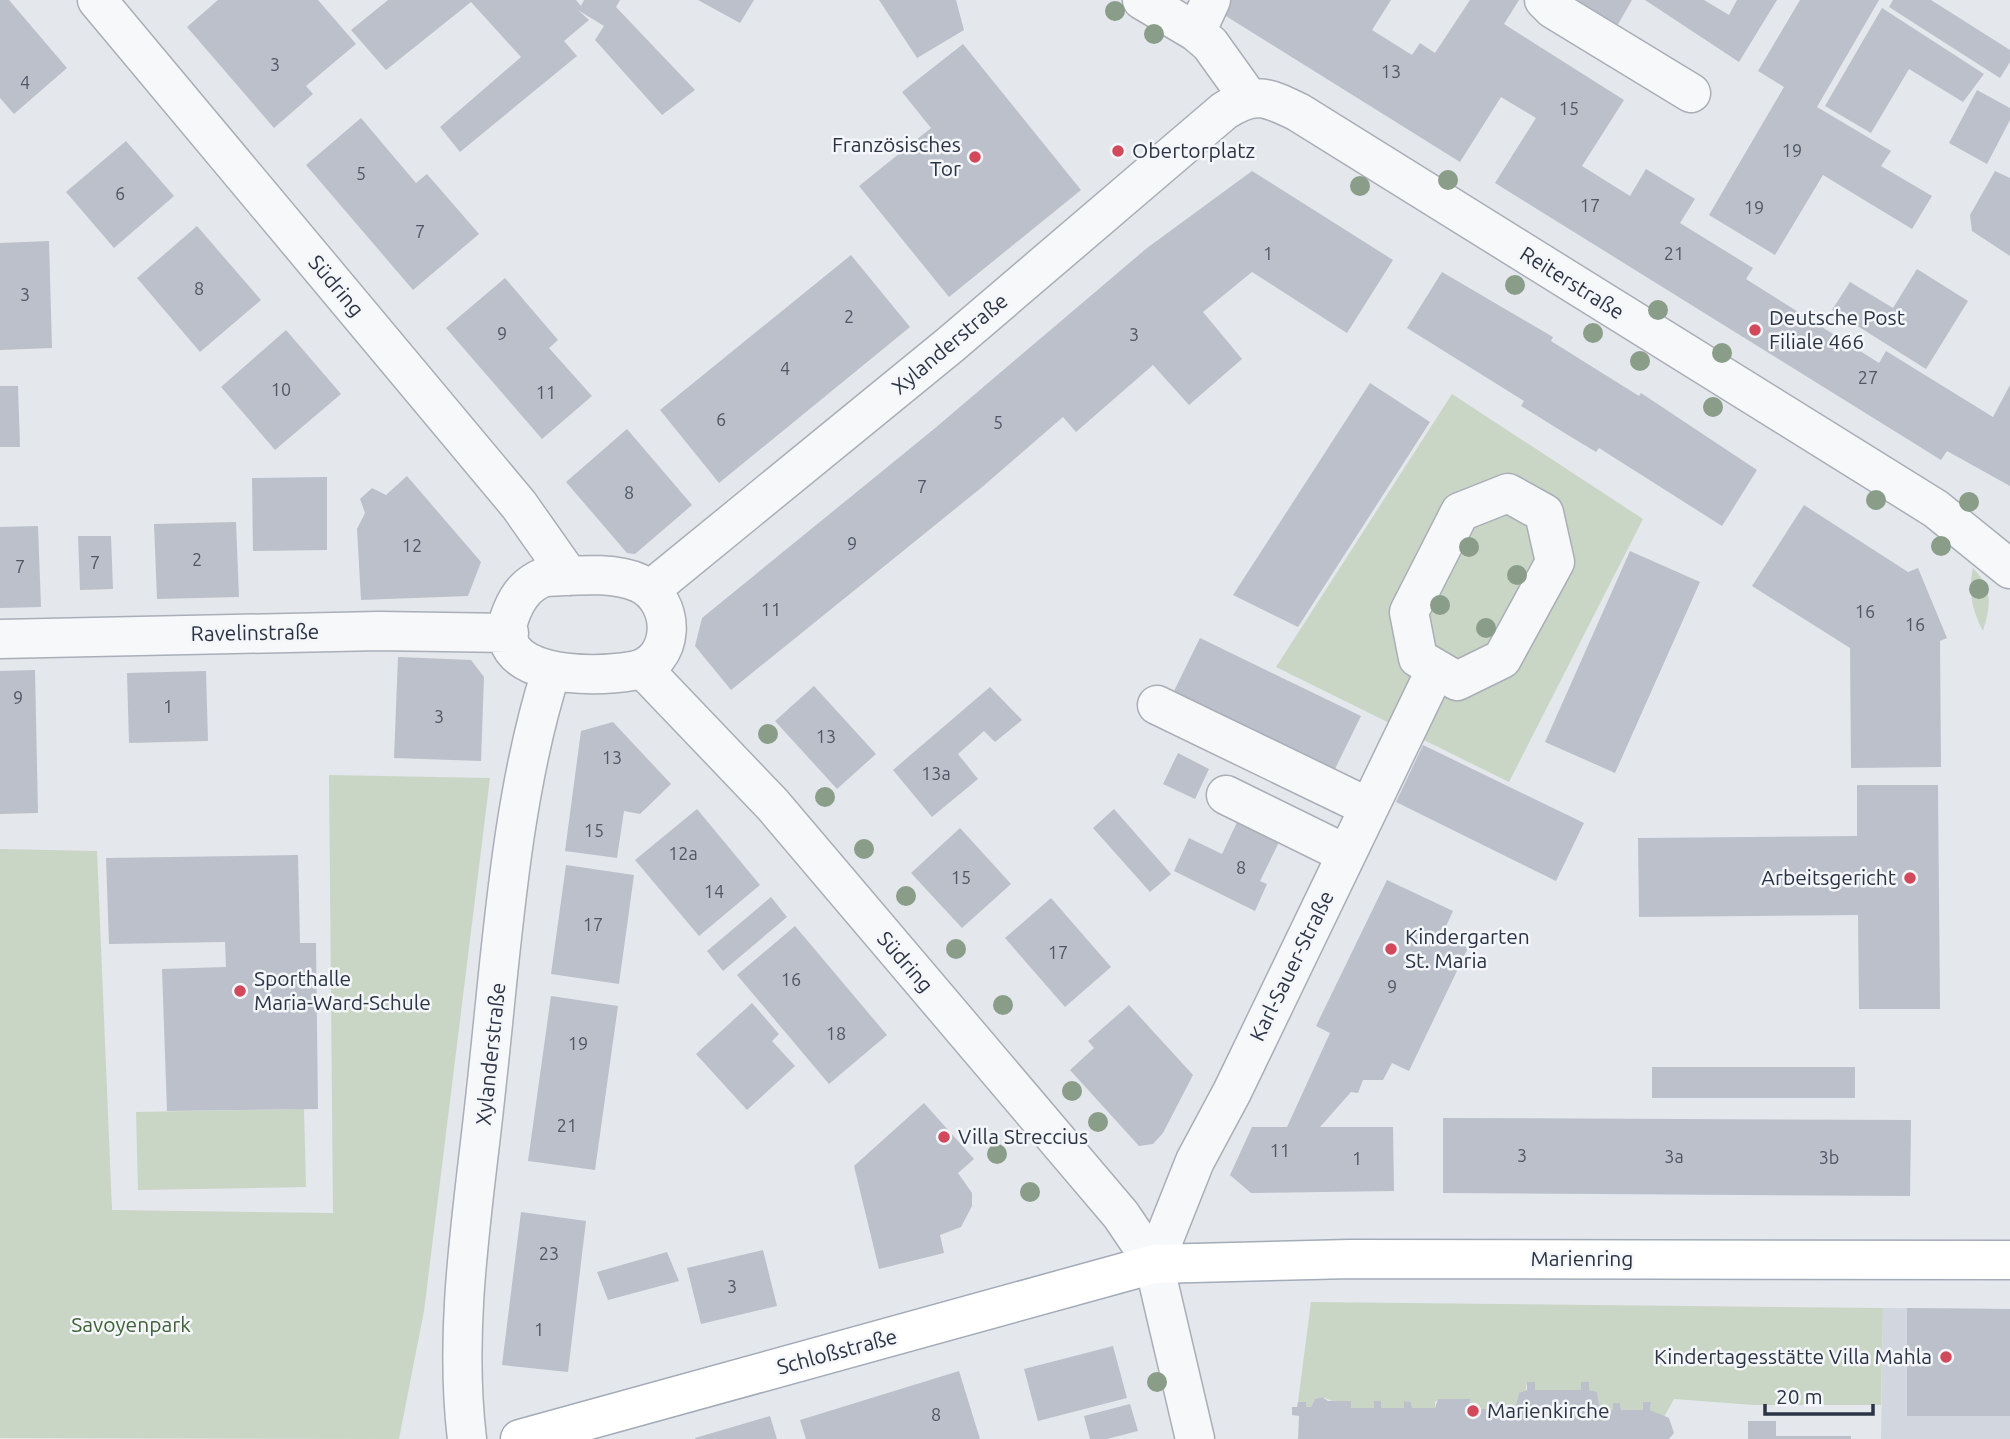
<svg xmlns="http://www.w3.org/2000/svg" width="2010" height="1439" font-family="Ubuntu,sans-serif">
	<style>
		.built { fill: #d2d6de }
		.green { fill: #c9d6c5 }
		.building { fill: #bbc0ca }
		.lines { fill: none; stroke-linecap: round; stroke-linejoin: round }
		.minor-casing { stroke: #a9aeb7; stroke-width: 41 }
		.major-casing { stroke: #a3abb8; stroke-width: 41 }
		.minor { stroke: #f7f8fa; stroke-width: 38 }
		.major { stroke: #fff; stroke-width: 38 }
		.tree { fill: #899d89 }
		.poi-dot { fill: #d1495b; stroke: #f4f6f9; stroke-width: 2.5 }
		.labels { text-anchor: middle; stroke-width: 5; stroke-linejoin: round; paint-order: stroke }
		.number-label { font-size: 18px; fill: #4f5766 }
		.poi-label { font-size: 21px; fill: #2b3445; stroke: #f4f6f9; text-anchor: start }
		.street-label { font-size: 21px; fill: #2b3445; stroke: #f4f6f9 }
		.park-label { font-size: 21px; fill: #3f6138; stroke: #f4f6f9 }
	</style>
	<rect width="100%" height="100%" fill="#e4e7ec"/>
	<!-- built -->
	<path class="built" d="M1883,1308l127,1v130h-129z"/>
	<!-- green -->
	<path class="green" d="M1452,394l191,125 -134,263 -233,-115z
		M1973,568c20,21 18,37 10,63 -11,-21 -15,-40 -10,-63z
		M329,775l161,3 -66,533 -25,128 -399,-1v-589l97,2 15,359 221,3z
		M304,1109l2,78 -168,3 -2,-78z
		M1311,1302l572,6 -2,97h-127l-80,-6 -10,18 -14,-7 1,-7 -8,7h-22l-1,-7h-7v7h-13l-3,-17 -8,-3v-8l-8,8h-46v-8h-8l-2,11h-6l-4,16h-12l-1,-7h-6v7h-24l-2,-10h-31l-4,3v6h-23l-1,-6 -6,-1 -1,7h-23v-7l-7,7h-23l-29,-11 -7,2 -4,8h-5v-5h-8z"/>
	<!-- building -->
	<path class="building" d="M0,0h9l58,68 -53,46 -14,-16z
		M218,0h100l38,44 -50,42 7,8 -39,34 -87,-101z
		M388,0h188l5,6 3,-6h36l-4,7 79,83 -33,25 -67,-75 9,-14 -26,-16 11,10 -25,21 13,15 -117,96 -20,-25 81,-70 -50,-55 -85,68 -35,-40z
		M698,0h56l-14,23z
		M879,0h77l8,30 -47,28z
		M1229,0h162l-19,30 40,25 8,-12 15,10 35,-53h49l-15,24 120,76 -42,66 48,30 16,-27 49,30 -15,24 73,45 -7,11 133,84 7,-12 107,66 17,-32v101l-63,-35 -6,9 -446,-277 41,-65 -35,-21 -41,65 -239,-149z
		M1572,0h60l-15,26z
		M1645,0h59l25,15 8,-15h40l-38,62z
		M1800,0h79l-62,107 74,44 -10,15 51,30 -20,33 -89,-54 -48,80 -66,-40 75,-128 -26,-16z
		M1893,0h38l79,50v12l-10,16 -111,-71z
		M1882,8l102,66 -21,28 -54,-33 -38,64 -46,-27z
		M963,44l118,146 -132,107 -90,-111 72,-58 -29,-36z
		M1977,90l33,18v12l-23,44 -38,-21z
		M361,118l55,65 11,-9 52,60 -66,56 -107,-125z
		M126,141l48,55 -60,52 -48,-56z
		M1252,171l141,89 -46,73 -95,-61 -49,40 39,47 -53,46 -36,-40 -77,67 -13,-15 -82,71 -250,202 -36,-44 7,-28 232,-189 213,-181z
		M1995,171l15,7v78l-38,-25 -2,-16z
		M197,226l64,74 -61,52 -63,-74z
		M49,241l3,107 -52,2v-107z
		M851,255l59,72 -191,156 -59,-73z
		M1917,269l51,32 -42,68 -94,-59 18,-28 43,26z
		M1442,272l111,65 -2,4 88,55 2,-3 116,77 -35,56 -123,-78 -3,4 -33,-20 -42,-26 3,-5 -117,-73z
		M505,278l53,62 -9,8 43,48 -50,43 -96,-111z
		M286,330l55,64 -66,56 -54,-63z
		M1370,383l60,39 -132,205 -65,-32z
		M0,386h18l2,61h-20z
		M627,429l65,76 -57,49 -8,-1 -61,-71z
		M407,476l74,86 -13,34 -107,4 -4,-71 8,-16 -5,-14 12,-11 14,7z
		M327,477v73l-74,1 -1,-73z
		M1804,505l104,67 10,-4 29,70 -7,3 1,126 -90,1 -1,-120 -98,-62z
		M236,522l3,75 -82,2 -3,-75z
		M38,526l3,81 -41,1v-81z
		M78,536h33l2,53 -33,1z
		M1630,551l70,31 -85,191 -70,-31z
		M1200,638l161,78 -28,57 -161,-78z
		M398,657l73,3 13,17 -3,84 -87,-3z
		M35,670l3,143 -38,1v-143z
		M206,671l2,70 -79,2 -2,-70z
		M814,686l62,68 -39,35 -62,-68z
		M990,687l32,33 -27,22 -11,-11 -26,23 20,25 -46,38 -39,-47z
		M613,722l58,62 -31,30 -16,-3 -7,47 -52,-7 16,-120z
		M1423,745l161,78 -28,58 -160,-79z
		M1178,753l31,16 -14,30 -32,-15z
		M1857,785h81l2,224h-81l-1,-94 -219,2 -1,-79 219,-2z
		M697,809l63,76 -61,51 -64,-76z
		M1114,809l57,65 -21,18 -57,-64z
		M1239,818l42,20 -21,43 7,3 -12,27 -81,-40 15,-33 33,16z
		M960,828l51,56 -49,44 -51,-55z
		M298,855l2,88h16l2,166 -151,2 -5,-142 64,-2 -1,-25 -116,2 -3,-86z
		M566,865l68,10 -15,109 -68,-10z
		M1387,880l66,31 -11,24 26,13 -59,123 -17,-8 -9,17h-20l-5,13 -7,-1 -31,35h73l1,64 -143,2 -21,-18 22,-48h35l43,-94 -14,-7z
		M771,897l16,20 -64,54 -16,-20z
		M1051,898l60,69 -46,40 -60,-69z
		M795,926l92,109 -58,49 -92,-109z
		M551,996l67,10 -23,164 -67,-9z
		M752,1003l27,31 -7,7 23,25 -48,44 -51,-56z
		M1129,1005l64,70 -30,58 -10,11 -14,2 -69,-76 24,-22 -6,-7z
		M1652,1067h203v31h-203z
		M924,1103l50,56 -16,14 14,20v13l-11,21 -21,8 4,18 -65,16 -25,-103z
		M1443,1118l468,2 -1,76 -467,-3z
		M521,1212l65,9 -18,151 -66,-7z
		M763,1250l14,56 -76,18 -14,-56z
		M667,1252l12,29 -71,19 -11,-28z
		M1907,1308l103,1v107h-103z
		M1113,1346l14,52 -89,23 -14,-52z
		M959,1371l21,68h-174l-6,-19z
		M1527,1382h8v8h46v-8h8v8l8,2 3,18h13v-7h7l1,7h22v-8h8l-1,8 19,8 5,15 -5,6h-371l1,-23 -7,-1v-8h5l1,-5h8v5h5l4,-8 7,-2 6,4h23v7h23v-7h7v7h23v-7l7,1 1,6h23l3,-9h32l2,10h24v-7h7v7h12l4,-16 8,-3z
		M1130,1404l8,27 -31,8h-17l-6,-23z
		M770,1416l7,23h-82v-1z
		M1748,1421h28v15h75v3h-103z"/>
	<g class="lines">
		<defs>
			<path id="minor" d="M97,0l422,505 50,71
				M1142,0l54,32 14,12 38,53
				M1544,0l9,9 138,84
				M1196,32l15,-32
				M1508,493l36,20 11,49 -53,97 -45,22 -39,-23 -9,-46 51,-100z
				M544,577c29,-1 68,-6 95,6 39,18 37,81 -7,88 -38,7 -149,8 -120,-60 7,-17 16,-27 32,-34z
				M650,590l300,-245 274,-234c31,-20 43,-14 74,1l638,397 74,60
				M0,639l379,-8 130,2
				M644,670l129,135 348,410 33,49 41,175
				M1157,705l211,102
				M1226,795l120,59
				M1154,1264l41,-103 37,-69 203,-421
				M467,1439c-14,-115 7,-234 19,-349 15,-133 24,-291 65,-418"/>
			<path id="major" d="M520,1439l634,-175 196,-5 660,1"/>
		</defs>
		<!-- minor casing -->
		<use href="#minor" class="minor-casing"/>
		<!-- major casing -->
		<use href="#major" class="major-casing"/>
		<!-- minor -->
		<use href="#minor" class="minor"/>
		<!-- major -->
		<use href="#major" class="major"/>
	</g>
	<!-- trees -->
	<g class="tree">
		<circle cx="1115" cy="11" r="10"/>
		<circle cx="1154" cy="34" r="10"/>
		<circle cx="1448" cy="180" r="10"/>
		<circle cx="1360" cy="186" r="10"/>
		<circle cx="1515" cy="285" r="10"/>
		<circle cx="1658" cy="310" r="10"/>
		<circle cx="1593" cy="333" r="10"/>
		<circle cx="1722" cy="353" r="10"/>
		<circle cx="1640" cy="361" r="10"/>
		<circle cx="1713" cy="407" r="10"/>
		<circle cx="1876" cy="500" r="10"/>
		<circle cx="1969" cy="502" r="10"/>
		<circle cx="1941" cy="546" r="10"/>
		<circle cx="1469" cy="547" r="10"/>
		<circle cx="1517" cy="575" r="10"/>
		<circle cx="1979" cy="589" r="10"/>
		<circle cx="1440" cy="605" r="10"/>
		<circle cx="1486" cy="628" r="10"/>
		<circle cx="768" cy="734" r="10"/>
		<circle cx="825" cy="797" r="10"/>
		<circle cx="864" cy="849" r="10"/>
		<circle cx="906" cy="896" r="10"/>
		<circle cx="956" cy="949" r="10"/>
		<circle cx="1003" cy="1005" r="10"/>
		<circle cx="1072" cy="1091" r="10"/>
		<circle cx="1098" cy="1122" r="10"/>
		<circle cx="997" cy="1154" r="10"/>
		<circle cx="1030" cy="1192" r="10"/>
		<circle cx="1157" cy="1382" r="10"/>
	</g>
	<!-- markers -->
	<g class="poi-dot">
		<circle cx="1118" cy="151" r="7"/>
		<circle cx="975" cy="157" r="7"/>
		<circle cx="1755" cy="330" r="7"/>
		<circle cx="1910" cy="878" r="7"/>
		<circle cx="1391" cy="949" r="7"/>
		<circle cx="240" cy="991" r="7"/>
		<circle cx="944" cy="1137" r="7"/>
		<circle cx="1946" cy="1357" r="7"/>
		<circle cx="1473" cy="1411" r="7"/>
	</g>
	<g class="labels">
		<!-- number labels -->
		<g class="number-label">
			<text x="275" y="71">3</text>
			<text x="1391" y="78">13</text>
			<text x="25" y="89">4</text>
			<text x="1569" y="115">15</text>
			<text x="1792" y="157">19</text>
			<text x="361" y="180">5</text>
			<text x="120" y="200">6</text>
			<text x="1590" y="212">17</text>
			<text x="1754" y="214">19</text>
			<text x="420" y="238">7</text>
			<text x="1268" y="260">1</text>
			<text x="1674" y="260">21</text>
			<text x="199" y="295">8</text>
			<text x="25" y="301">3</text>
			<text x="849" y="323">2</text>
			<text x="502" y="340">9</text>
			<text x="1134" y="341">3</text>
			<text x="785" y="375">4</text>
			<text x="1868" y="384">27</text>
			<text x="281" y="396">10</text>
			<text x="546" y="399">11</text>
			<text x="721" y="426">6</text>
			<text x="998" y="429">5</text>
			<text x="922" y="493">7</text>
			<text x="629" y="499">8</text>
			<text x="852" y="550">9</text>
			<text x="412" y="552">12</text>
			<text x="197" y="566">2</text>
			<text x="95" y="569">7</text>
			<text x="20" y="573">7</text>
			<text x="771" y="616">11</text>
			<text x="1865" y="618">16</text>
			<text x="1915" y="631">16</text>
			<text x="18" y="704">9</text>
			<text x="168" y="713">1</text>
			<text x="439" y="723">3</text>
			<text x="826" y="743">13</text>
			<text x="612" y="764">13</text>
			<text x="936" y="780">13a</text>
			<text x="594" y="837">15</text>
			<text x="683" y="860">12a</text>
			<text x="1241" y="874">8</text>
			<text x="961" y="884">15</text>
			<text x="714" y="898">14</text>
			<text x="593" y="931">17</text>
			<text x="1058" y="959">17</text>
			<text x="791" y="986">16</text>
			<text x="1392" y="993">9</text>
			<text x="836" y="1040">18</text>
			<text x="578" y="1050">19</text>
			<text x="567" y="1132">21</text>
			<text x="1280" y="1157">11</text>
			<text x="1522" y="1162">3</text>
			<text x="1674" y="1163">3a</text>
			<text x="1829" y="1164">3b</text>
			<text x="1357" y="1165">1</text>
			<text x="549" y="1260">23</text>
			<text x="732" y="1293">3</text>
			<text x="539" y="1336">1</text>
			<text x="936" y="1421">8</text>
		</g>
		<!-- poi labels -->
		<g class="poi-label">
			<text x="961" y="152" text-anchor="end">Französisches<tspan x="961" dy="24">Tor</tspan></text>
			<text x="1132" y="158">Obertorplatz</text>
			<text x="1769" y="325">Deutsche Post<tspan x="1769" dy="24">Filiale 466</tspan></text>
			<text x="1896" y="885" text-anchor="end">Arbeitsgericht</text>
			<text x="1405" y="944">Kindergarten<tspan x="1405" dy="24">St. Maria</tspan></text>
			<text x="254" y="986">Sporthalle<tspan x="254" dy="24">Maria-Ward-Schule</tspan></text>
			<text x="958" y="1144">Villa Streccius</text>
			<text x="1932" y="1364" text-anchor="end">Kindertagesstätte Villa Mahla</text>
			<text x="1487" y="1418">Marienkirche</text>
		</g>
		<!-- street labels -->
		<g class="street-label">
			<text transform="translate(1572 283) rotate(32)" y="7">Reiterstraße</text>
			<text transform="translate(336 286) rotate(50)" y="7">Südring</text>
			<text transform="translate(950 344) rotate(-40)" y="7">Xylanderstraße</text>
			<text transform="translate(255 633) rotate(-1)" y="7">Ravelinstraße</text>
			<text transform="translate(905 962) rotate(49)" y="7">Südring</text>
			<text transform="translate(1292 966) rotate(-64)" y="7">Karl-Sauer-Straße</text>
			<text transform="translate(491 1054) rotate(-84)" y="7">Xylanderstraße</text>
			<text x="1582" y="1266">Marienring</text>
			<text transform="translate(837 1352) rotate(-15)" y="7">Schloßstraße</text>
		</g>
		<!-- park labels -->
		<g class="park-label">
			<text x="131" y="1332">Savoyenpark</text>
		</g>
	</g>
	<!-- scale -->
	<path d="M1765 1404v10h108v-10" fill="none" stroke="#2b3445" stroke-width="3.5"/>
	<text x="1776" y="1404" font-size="21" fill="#2b3445" stroke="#f4f6f9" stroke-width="5" paint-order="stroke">20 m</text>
</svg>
